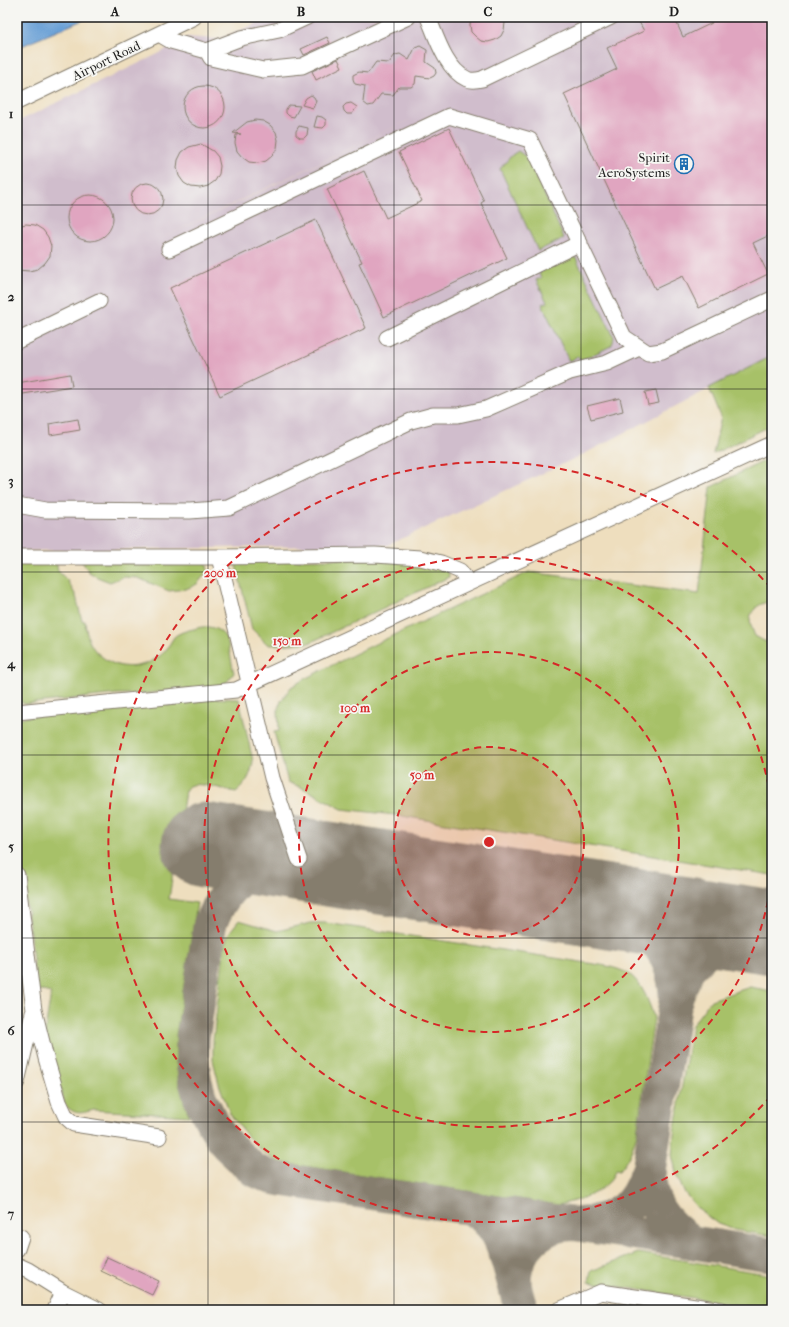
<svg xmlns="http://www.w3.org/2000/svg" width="789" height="1327" font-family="'IM FELL French Canon',serif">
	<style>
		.industrial { fill: #d0bdcc; fill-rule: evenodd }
		.green { fill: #a7c167; stroke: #626e42 }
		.water { fill: #679fd5; stroke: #425e78 }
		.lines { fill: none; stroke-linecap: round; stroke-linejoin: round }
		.taxiway { stroke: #857d6d; stroke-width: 34 }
		.runway { stroke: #857d6d; stroke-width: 85 }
		.building { fill: #e0a5c0 }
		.minor-casing { stroke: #857d6d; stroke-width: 17 }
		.minor { stroke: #fff; stroke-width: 15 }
		.grid { fill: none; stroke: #1c1c1c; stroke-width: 1; stroke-opacity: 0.55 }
		.ring { fill: none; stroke: #d62828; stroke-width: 2; stroke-dasharray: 7 5 }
		.labels { text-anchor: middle; stroke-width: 3.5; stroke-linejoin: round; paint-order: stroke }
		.street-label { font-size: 13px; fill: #1c1c1c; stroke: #f6f6f2 }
		.poi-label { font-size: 13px; fill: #1c1c1c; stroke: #f6f6f2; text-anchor: end }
		.centre { fill: #d62828; stroke: #f6f6f2; stroke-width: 2 }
		.ring-label { font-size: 12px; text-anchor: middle; font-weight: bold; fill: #d62828; stroke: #f6f6f2; stroke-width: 3.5; stroke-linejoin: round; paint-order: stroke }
		.neatline { fill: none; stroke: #1c1c1c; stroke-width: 1.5 }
		.grid-label { font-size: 13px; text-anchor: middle; font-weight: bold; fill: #1c1c1c }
	</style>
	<rect width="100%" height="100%" fill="#f6f6f2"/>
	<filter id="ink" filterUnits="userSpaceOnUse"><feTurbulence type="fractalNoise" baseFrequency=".025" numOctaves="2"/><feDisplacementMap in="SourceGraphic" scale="8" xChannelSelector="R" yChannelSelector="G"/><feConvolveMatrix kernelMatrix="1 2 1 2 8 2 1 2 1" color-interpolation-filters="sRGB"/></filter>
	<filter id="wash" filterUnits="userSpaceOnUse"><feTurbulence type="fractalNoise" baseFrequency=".012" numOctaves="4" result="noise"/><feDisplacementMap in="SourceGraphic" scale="16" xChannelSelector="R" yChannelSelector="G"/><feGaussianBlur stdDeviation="0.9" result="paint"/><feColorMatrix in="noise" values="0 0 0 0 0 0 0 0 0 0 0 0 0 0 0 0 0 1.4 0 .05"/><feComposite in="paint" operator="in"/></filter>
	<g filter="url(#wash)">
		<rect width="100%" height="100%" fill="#eedebe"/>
		<!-- industrial -->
		<path class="industrial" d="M257,17h515v339l-192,100 -192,89 -371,6v-429l141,-68 29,-17 31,2 38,-15zM424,113l-175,84 -96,45z"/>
		<!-- green -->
		<path class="green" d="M518,151l10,7 36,80 -26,13 -38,-82 12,-14z
			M572,256l4,2 38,79 -1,5 -2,4 -31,15 -2,-5 -9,5 -27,-57 5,-2 -11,-22 5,-2 -2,-5z
			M772,356v69l-59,29 8,-37 -12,-29z
			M772,457v145c-10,-1 -21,7 -22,17 0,6 3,12 5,17l9,5 8,1v233l-377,-60 -53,-6 -37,-20 -17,-7 -14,-50 5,-1 -1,-21 3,-9 10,-14 17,-10 67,-33 154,-72 170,22 12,-107z
			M386,558l62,12 1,7 -140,66 -39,2 -4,-2 -14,-14 -17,-68z
			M17,559l39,2 2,10 9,9 9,16 6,25h3c2,20 6,29 23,40 19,11 44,5 58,-11 3,-4 5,-9 8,-13 4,-4 14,-7 20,-8 10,-4 25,-3 32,9 3,5 6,28 8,35l-8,10 -6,3 -81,8h-21l-93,10 -8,-4z
			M81,560l125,1 2,10 -11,13 -11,5 -17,2 -31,-13 -15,-1 -13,5 -13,-5 -8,-5z
			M202,698l37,1 14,62c-2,14 -6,22 -17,31 -10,-2 -39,-11 -47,-6 -2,1 -3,4 -4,5l-16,108 28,4 -21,132v25l3,23 10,33 -95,-6c-13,3 -18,6 -29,-5l-20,-74 6,-38 -13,-3 -3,-13 -18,-153v-106z
			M239,920l38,11 34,-8h15l281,43c8,2 15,4 22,8 14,10 20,28 25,44l-17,114c-3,15 -8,27 -18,39l-3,-1c-3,5 -5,10 -9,14 -11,11 -34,18 -49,21l-280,-43 -15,-10 -15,-15 -18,-23 -11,-30 -6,-24v-20l12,-97 4,-10z
			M750,987l22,4v245l-37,-6 -17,-6 -19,-14 -15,-18 -7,-16 -5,-21 2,-21 18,-109 19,-25z
			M638,1253l134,22v35l-183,-28 2,-11z"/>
		<!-- water -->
		<path class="water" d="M17,17h73l-73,31z"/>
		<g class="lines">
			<!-- taxiway -->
			<path class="taxiway" d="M299,859c-8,2 -17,2 -25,4 -32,6 -53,32 -64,61l-17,112 -1,22 3,22 5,18 12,24 15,23 27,25 16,7 15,3 355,54 132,21
				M596,907c13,3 26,7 38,13 18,10 35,37 39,57 2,7 2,14 3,21l12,-29 17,-17 23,-12 19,-6h25
				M676,998l-27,170c0,36 13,53 41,73
				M469,1208c33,14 37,49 46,79
				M522,1310c-3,-8 -6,-16 -7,-24 -3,-29 19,-57 48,-61 5,-1 10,-1 15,-1 16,-1 33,-6 46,-15 13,-9 19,-27 25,-41"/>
			<!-- runway -->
			<path class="runway" d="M204,845l568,87"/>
		</g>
		<g id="blocks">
			<!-- building -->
			<path class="building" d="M471,17h33l1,6 -1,7 -3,6 -6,4 -7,2 -7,-1 -5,-4 -5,-5 -1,-7z
				M645,17h29l9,20 29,-14 -3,-6h63v217l-19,9 15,31 -69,34 -16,-32 -28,13 -91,-195 53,-25 -10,-21 37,-17 -6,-11z
				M327,37l3,6 -26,12 -3,-6z
				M420,46l7,4 -1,12 9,6 1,5 -2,3 -4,2 -14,-2 -1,8 -4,3h-12l-6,8 -12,-1 -8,11 -5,1 -5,-4 2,-16 -10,-2 -2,-5v-4l6,-3 9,1 8,-11 13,1 6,-8 5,-1 9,6 6,-12z
				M338,59l4,8 -26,13 -4,-9z
				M183 107a21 21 0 1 1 42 0a21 21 0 1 1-42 0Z
				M311,95l3,2 2,4 -3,7 -11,-3 4,-7z
				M351,103l6,4 -5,7h-5l-3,-3 -1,-4 3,-3z
				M289,105l11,1 -6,11 -5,-1 -3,-3v-4z
				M317,116l5,1 4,3v5l-3,3 -9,-1z
				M255,120l8,1 7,4 6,7 2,8 -1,8 -5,8 -6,5 -8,2 -9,-1 -7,-5 -5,-6 -2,-8 1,-8 5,-1 -8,-1 14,-11z
				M299,126l9,2 -1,7 -3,3h-4l-4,-3v-4z
				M449,128l35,73 -3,2 26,55 -123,59 -25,-54 3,-1 -35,-73 37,-18 22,47 36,-17 -23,-49z
				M201,144l12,7 5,6 2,9 -1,8 -4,7 -7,5 -8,2 -9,-1 -7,-4 -5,-7 -2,-8 1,-8 4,-8 7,-5z
				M131 199a16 16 0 1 1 32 0a16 16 0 1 1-32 0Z
				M67 218a23 23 0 1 1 46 0a23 23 0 1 1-46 0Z
				M316,220l50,108 -146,68 -50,-108z
				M26,224l9,1 8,5 5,7 3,9 -1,10 -5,7 -7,6 -9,2 -12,-1v-44z
				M70,374l2,12 -55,9v-12z
				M656,390l3,13 -11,2 -3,-13z
				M620,398l3,13 -32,8 -4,-13z
				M78,419l2,11 -30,5 -1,-11z
				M107,1257l52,24 -7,14 -51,-24z"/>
		</g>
	</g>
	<g filter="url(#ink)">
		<use href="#blocks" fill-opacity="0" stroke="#857d6d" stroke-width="1"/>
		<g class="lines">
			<defs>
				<path id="minor" d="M428,17c8,19 18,53 39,62 4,2 11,1 15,0l129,-62
					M159,34l12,7 36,10 34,-13 38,-8 28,-13
					M207,51l4,7 52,12 39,-4 106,-49
					M17,102l177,-85
					M169,249l280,-133 81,24 94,197 24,16 14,-2 110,-52
					M387,338l193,-95
					M17,341l82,-40
					M17,505l28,5 145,1 39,-3 182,-87 22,-6h25l28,-6 84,-37 37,-9 32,-15
					M17,557h202l156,-2 45,3 21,5 19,8 9,12
					M219,557l53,221 27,81
					M17,712l219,-22 536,-246
					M17,875l17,135 12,48 13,44 7,15 8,7 85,13
					M17,1082l16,-69
					M17,1236l4,1 -4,12
					M17,1265l11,5 35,22 36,18
					M55,1310l8,-18
					M559,1310l42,-18 121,18"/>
			</defs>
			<!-- minor casing -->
			<use href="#minor" class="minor-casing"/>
			<!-- minor -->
			<use href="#minor" class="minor"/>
		</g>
	</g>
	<!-- grid -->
	<path class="grid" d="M208,17v1293M394,17v1293M581,17v1293M17,205h755M17,389h755M17,572h755M17,755h755M17,938h755M17,1122h755"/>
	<!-- distance rings -->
	<circle cx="489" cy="842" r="95" fill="#d62828" fill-opacity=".12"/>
	<g class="ring">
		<circle cx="489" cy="842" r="95"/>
		<circle cx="489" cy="842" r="190"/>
		<path d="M772 877A285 285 0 1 1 772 807"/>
		<path d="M771 1096A380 380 0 1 1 771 588"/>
	</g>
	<!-- icons -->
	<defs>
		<symbol id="building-ring" viewBox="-11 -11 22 22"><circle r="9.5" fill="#f6f6f2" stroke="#1f6fb2" stroke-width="1.5"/><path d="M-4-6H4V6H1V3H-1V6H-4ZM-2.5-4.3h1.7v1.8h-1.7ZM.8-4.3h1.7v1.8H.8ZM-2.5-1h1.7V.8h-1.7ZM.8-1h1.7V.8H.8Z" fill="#1f6fb2"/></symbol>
	</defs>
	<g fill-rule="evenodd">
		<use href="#building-ring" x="673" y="153" width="22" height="22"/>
	</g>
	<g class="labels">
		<!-- street labels -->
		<g class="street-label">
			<text transform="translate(106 60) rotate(-26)" y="5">Airport Road</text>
		</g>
		<!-- poi labels -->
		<g class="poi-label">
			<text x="670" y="162">Spirit<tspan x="670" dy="15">AeroSystems</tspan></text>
		</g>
	</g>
	<circle cx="489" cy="842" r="6" class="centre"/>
	<g class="ring-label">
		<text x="220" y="577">200 m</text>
		<text x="287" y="645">150 m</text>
		<text x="355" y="712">100 m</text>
		<text x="422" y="779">50 m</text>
	</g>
	<!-- margin -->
	<rect width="789" height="1327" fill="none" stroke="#f6f6f2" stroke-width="44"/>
	<rect x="22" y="22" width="745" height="1283" class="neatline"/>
	<g class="grid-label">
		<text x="115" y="16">A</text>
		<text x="301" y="16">B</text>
		<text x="488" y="16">C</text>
		<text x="674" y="16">D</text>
		<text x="11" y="118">1</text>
		<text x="11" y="301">2</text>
		<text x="11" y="485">3</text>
		<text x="11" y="668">4</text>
		<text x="11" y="851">5</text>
		<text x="11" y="1035">6</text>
		<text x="11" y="1218">7</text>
	</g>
</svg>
